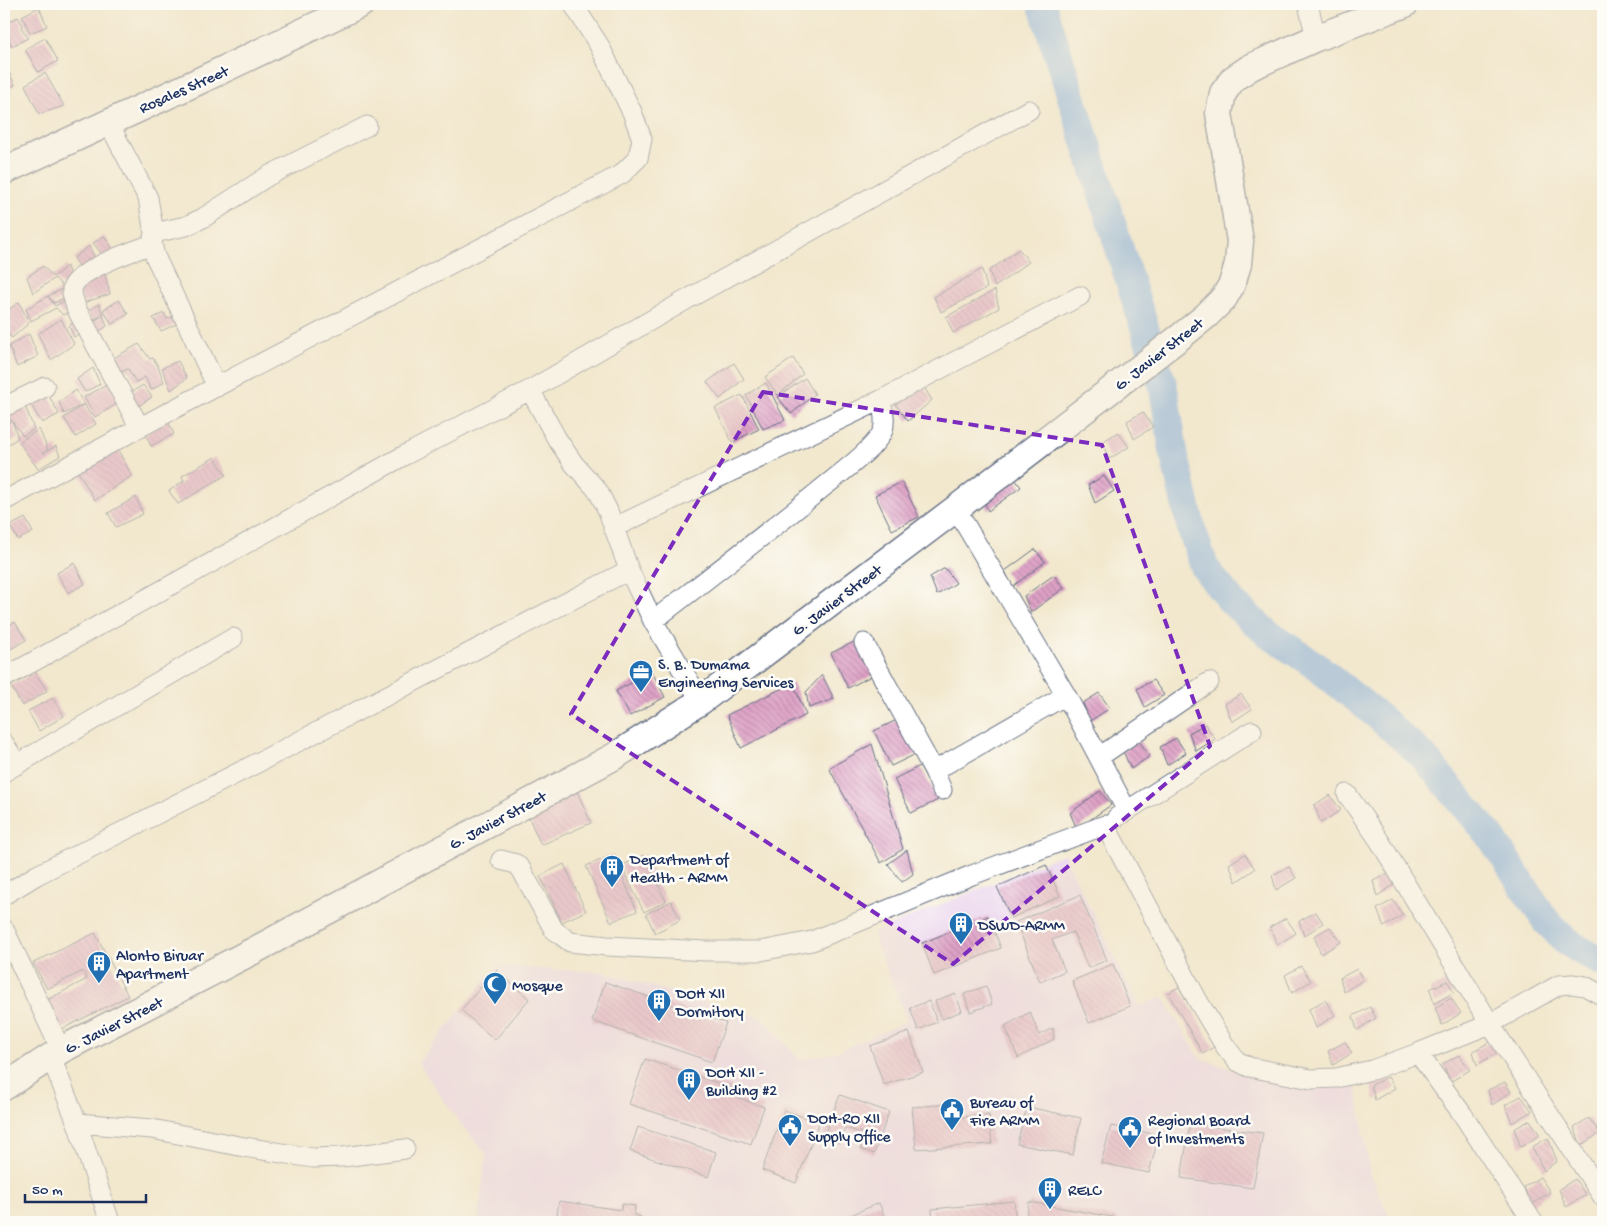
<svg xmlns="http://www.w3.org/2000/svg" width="1607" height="1226" font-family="'Gochi Hand',sans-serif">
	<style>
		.built { fill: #e9d1ed }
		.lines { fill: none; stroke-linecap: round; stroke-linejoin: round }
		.river { stroke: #76a9e2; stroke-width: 29 }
		.building { fill: url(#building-back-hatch) }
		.street-casing { stroke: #667085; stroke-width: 21 }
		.secondary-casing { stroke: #667085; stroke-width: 29 }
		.street { stroke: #fff; stroke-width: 19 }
		.secondary { stroke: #fff; stroke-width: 26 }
		.marked { fill: none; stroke: #7b2cbf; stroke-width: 4; stroke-dasharray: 10 6; stroke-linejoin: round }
		.labels { text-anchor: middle; stroke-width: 5; stroke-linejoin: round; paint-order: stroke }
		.street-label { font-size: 16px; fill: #1b2f5e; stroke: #fdfcf7 }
		.poi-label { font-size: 16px; fill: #1b2f5e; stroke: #fdfcf7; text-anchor: start }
	</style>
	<defs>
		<pattern id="building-back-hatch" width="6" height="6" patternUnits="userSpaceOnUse" patternTransform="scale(1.25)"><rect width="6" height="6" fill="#dfa1c6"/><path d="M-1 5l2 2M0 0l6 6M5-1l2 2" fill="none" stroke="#b484a4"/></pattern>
	</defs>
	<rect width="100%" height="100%" fill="#fdfcf7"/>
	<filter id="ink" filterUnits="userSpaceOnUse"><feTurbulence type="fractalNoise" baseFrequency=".02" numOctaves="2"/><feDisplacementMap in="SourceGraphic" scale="10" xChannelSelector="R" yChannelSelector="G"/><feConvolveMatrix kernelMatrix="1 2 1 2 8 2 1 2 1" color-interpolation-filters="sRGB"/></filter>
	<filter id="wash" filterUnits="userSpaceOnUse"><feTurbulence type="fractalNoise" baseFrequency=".0096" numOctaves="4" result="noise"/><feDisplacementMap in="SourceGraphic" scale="20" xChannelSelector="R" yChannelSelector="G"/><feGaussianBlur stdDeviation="1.12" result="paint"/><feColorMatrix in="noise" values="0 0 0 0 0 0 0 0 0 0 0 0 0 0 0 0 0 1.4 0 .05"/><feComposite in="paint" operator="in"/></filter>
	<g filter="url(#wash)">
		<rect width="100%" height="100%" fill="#f2e8ce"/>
		<!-- built -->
		<path class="built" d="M1064,854l75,152 24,-9 37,61 45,16 78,13 33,-2 14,90 22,47h-914l8,-68 -26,-31 -42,-60 78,-96 106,5 161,46 37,42 37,-8 70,-31 -35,-88z"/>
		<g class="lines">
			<!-- river -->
			<path class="river" d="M1042,4l121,382 11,68 18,77 13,37 27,34 35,31 49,33 63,51 44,39 68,81 55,84 21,21 25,15 11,5"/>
		</g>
		<g id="blocks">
			<!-- building -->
			<path class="building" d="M39,7l8,19 -17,7 -8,-17z
				M18,17l5,8 -2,2 7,11 -16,8 -8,-18v-4z
				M4,32l6,14 -6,3z
				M45,38l13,23 -20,11 -13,-23z
				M4,61l11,24 -11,6z
				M45,73l19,33 -25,8 -14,-29z
				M104,236l11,16 -10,6 -12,-15z
				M89,246l8,16 -15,9 -8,-13z
				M1019,249l10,13 -34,25 -6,-16z
				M43,266l10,11 14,-11 4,15 -9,5 -7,-8 -22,15 -6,-16z
				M982,269l5,19 -46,24 -7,-15z
				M104,271l6,23 -27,9 -6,-16z
				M62,289l2,9 -10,5 -6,-7 7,10 11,-6 4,11 -7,4 -7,-7 -25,13 -5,-12 22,-13z
				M995,290l4,18 -46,25 -7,-16z
				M119,300l9,14 -16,10 -9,-14z
				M19,302l10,21 -17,15 -7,-7 -1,1v-19z
				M99,304l4,11 -12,6 -5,-9z
				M164,313l3,6 9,-3 3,7 -18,8 -8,-13z
				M103,315l4,11 -10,7 -5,-10z
				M61,319l13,25 -23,16 -13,-26z
				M77,320l4,13 -7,4 -5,-11z
				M29,334l9,22 -21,11 -8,-21z
				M139,344l11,15 3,-1 5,8 6,16 -13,8 -6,-13 -9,5 -8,-13 -12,5 -8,-13z
				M793,358l10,16 -25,21 -13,-18z
				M178,361l9,17 -16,12 -9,-22z
				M734,363l10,16 -24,20 -13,-17z
				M93,368l7,16 -15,8 -8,-13z
				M805,378l10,16 -24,20 -13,-17z
				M766,383l19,37 -22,9 -17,-34z
				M109,384l11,18 -25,15 -11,-20z
				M922,384l10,16 -24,21 -13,-18z
				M143,385l9,12 -18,12 -6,-15z
				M76,390l8,14 -20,10 -5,-12z
				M48,394l11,20 -17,9 -12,-20z
				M742,395l17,34 -27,13 -17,-34z
				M24,403l10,26 -11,7 -17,-23z
				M84,404l12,20 -20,13 -12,-19z
				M1143,412l10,15 -19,12 -7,-18z
				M167,419l7,15 -23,12 -5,-11z
				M12,420l6,18 -14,9v-20z
				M39,429l9,21 -5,3 13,-7 4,10 -22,13 -19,-27z
				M1118,432l11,15 -20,12 -7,-17z
				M116,446l16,30 -37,24 -17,-28z
				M215,457l11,18 -48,29 -9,-13 15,-10 -2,-5z
				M1011,474l10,13 -33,24 -7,-16z
				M1104,476l10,15 -19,12 -7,-18z
				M902,482l17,35 -27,13 -17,-35z
				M136,497l7,17 -27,13 -8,-14z
				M25,518l8,14 -15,8 -8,-14z
				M1035,549l10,13 -33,25 -7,-16z
				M74,563l11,21 -17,9 -11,-20z
				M945,568l11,15 -19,12 -7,-18z
				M1054,575l10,13 -33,24 -7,-16z
				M15,622l11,18 -22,13v-26z
				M858,640l17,34 -27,14 -17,-35z
				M35,672l12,19 -25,15 -11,-20z
				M652,672l13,25 -35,19 -14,-25z
				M822,675l12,24 -25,9 -3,-16z
				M1153,680l11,15 -19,12 -8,-18z
				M793,683l13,32 -65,33 -14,-33z
				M1099,693l11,15 -20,13 -7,-18z
				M1241,694l11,15 -20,13 -7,-18z
				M53,698l11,18 -25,15 -11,-20z
				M901,718l17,35 -27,13 -17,-35z
				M1205,724l10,15 -19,12 -7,-18z
				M1176,738l10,15 -19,12 -7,-18z
				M1139,741l11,15 -19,13 -8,-18z
				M872,744l31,105 -22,14 -52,-95z
				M920,766l18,34 -27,13 -17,-34z
				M576,789l15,34 -50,22 -15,-34z
				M1100,791l11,14 -34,24 -7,-16z
				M1330,795l11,15 -20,13 -7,-18z
				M907,850l6,24 -11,8 -14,-18z
				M1245,854l10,15 -19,13 -7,-18z
				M613,855l24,56 -26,11 -25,-56z
				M644,855l22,46 -22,11 -23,-46z
				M564,864l22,47 -24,11 -22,-46z
				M1046,865l14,31 -49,22 -14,-31z
				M1289,867l7,11 -20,12 -4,-15z
				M1390,873l7,10 -20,13 -4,-15z
				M1080,895l27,65 -19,8 -15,-36 -21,8 13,31 -25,11 -24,-60z
				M1393,900l10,15 -19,12 -7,-18z
				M671,901l9,19 -25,13 -9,-19z
				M1316,912l7,11 -19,13 -5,-15z
				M988,916l13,32 -67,27 -12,-32z
				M1286,918l10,15 -19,12 -7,-18z
				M1330,927l11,15 -20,12 -7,-18z
				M95,933l33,63 -66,33 -15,-29 40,-21 -4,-8 -36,18 -14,-26z
				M1113,964l17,42 -41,17 -17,-42z
				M1301,966l10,15 -19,12 -7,-18z
				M1357,969l6,11 -19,12 -4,-14z
				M496,970l33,29 -34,41 -34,-30z
				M1447,981l7,11 -20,12 -4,-15z
				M605,982l121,41 -14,39 -120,-41z
				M986,986l6,18 -22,8 -6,-18z
				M1179,987l35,60 -11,7 -35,-61z
				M955,993l7,18 -20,8 -7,-18z
				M1451,998l10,15 -19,12 -7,-17z
				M1325,1000l10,15 -19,13 -7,-19z
				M929,1001l8,21 -19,8 -8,-22z
				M1370,1007l6,11 -19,12 -4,-14z
				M1030,1012l9,23 14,-7 1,11 -36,19 -13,-32z
				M909,1032l14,40 -39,13 -14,-39z
				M1345,1042l7,11 -19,12 -5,-14z
				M1490,1042l7,11 -20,12 -4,-14z
				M1459,1055l11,15 -20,12 -7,-18z
				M645,1059l97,32 -3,7 25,9 -13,37 -122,-40z
				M1388,1077l7,11 -20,12 -4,-15z
				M1505,1082l6,10 -19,13 -4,-15z
				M840,1095l49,17 -15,42 -14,-5 5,-15 -20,-6 -5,15 -17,-5z
				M1521,1096l11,15 -20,12 -7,-18z
				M949,1104l1,14 39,-3 3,29 -76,5 -4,-42z
				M1027,1107l54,11 -8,37 -56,-11z
				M784,1110l35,13 -23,60 -34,-13z
				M1589,1118l11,15 -19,12 -7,-18z
				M1530,1120l10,15 -19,12 -7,-18z
				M1190,1124l73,9 -10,55 -72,-10z
				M1111,1126l48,9 -10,38 -48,-10z
				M638,1127l78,25 -8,25 -78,-26z
				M1548,1138l9,23 -13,10 -12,-24z
				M1540,1177l10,15 -19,13 -7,-18z
				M1575,1179l11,16 -20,12 -7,-18z
				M559,1201l62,9 1,-6 13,2 -1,9 7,2 -1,5h-84z
				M1014,1201l2,21h-83l-1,-13z
				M1029,1202l89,16 -1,4h-92z
				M879,1203l8,19h-53z"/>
		</g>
	</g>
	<g filter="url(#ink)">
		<use href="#blocks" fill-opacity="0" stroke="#667085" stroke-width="1"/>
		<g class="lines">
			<defs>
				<path id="street" d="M1308,4l8,34
					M108,122l40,76 6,35 -2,11 3,12 62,131
					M154,233l32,-7 17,-8 65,-42 99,-50
					M530,390l27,49 17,25 24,27 10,20 21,59 24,51 48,80
					M4,407l41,-20
					M140,428l-64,-120c-1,-6 -5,-14 -4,-19 5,-20 62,-38 80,-45
					M4,501l170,-92 448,-235 16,-16 4,-19 -10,-27 -33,-67 -26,-41
					M956,509l110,186 61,116
					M613,528l268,-128 199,-104
					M653,621c58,-45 116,-89 173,-136 15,-12 51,-38 57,-55 3,-10 0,-20 -2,-30
					M864,643l70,128 8,19
					M4,678l401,-223 125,-65 156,-90 343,-190
					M4,743l13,22
					M1099,757l110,-75
					M934,771l132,-76
					M4,772l229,-134
					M1347,794l32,46 111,184 113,173
					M1117,817l135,-86
					M501,860l15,4 5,5 33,61 16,12 37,4 100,5h54l51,-10 160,-66 133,-50 93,176 27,45 12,15 12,6 62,12 25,-1 36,-8 46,-17 72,-29 69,-39 13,-1 13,2 18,10
					M4,895l33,-20 226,-115 366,-190
					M4,929l57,121
					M1418,1053l45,62 70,107
					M51,1057l26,66 33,99
					M77,1123l75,6 92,18 69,11 30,-1 62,-8"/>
				<path id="secondary" d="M4,171l195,-90 162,-77
					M4,1087l57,-37 194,-100 360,-194 86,-55 261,-197 218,-167 26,-21 18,-18 8,-14 6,-20 2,-23 -21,-128 4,-20 10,-14 18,-12 65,-29 89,-34"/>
			</defs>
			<!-- street casing -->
			<use href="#street" class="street-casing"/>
			<!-- secondary casing -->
			<use href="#secondary" class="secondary-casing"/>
			<!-- street -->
			<use href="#street" class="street"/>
			<!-- secondary -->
			<use href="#secondary" class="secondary"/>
		</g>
	</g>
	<!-- marked area -->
	<path d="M0 0H1607V1226H0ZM763,392l339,53 108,301 -257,218 -382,-250z" fill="#f2e8ce" fill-opacity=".55" fill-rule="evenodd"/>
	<path class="marked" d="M763,392l339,53 108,301 -257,218 -382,-250z"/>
	<!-- icons -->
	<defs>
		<symbol id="office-pin" viewBox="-11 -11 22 30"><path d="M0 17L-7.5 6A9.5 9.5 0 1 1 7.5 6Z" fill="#1f6fb2" stroke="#fdfcf7"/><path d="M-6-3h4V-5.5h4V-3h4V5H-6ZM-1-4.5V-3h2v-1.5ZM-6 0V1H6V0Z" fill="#fff"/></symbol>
		<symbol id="building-pin" viewBox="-11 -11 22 30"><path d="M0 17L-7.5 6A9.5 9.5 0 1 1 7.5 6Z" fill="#1f6fb2" stroke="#fdfcf7"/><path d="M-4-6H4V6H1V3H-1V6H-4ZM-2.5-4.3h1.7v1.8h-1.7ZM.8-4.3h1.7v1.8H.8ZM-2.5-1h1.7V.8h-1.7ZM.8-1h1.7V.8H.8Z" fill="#fff"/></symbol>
		<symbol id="mosque-pin" viewBox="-11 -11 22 30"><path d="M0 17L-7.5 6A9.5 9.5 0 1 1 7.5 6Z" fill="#1f6fb2" stroke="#fdfcf7"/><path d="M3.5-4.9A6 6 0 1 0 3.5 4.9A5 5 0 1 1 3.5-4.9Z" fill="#fff"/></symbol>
		<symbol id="civic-pin" viewBox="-11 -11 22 30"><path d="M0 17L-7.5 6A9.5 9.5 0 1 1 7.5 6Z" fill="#1f6fb2" stroke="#fdfcf7"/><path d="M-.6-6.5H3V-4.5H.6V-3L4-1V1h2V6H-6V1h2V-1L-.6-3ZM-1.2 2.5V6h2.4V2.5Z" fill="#fff"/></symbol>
	</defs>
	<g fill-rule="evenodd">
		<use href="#office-pin" x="627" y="658" width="28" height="38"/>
		<use href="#building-pin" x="598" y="853" width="28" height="38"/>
		<use href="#building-pin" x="947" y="910" width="28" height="38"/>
		<use href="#building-pin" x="85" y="949" width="28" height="38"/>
		<use href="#mosque-pin" x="481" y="970" width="28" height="38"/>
		<use href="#building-pin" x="645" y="987" width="28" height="38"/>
		<use href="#building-pin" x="675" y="1066" width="28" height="38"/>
		<use href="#civic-pin" x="938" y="1096" width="28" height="38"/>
		<use href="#civic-pin" x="776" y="1112" width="28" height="38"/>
		<use href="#civic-pin" x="1116" y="1114" width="28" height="38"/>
		<use href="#building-pin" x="1036" y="1175" width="28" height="38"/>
	</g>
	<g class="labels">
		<!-- street labels -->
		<g class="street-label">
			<text transform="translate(183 88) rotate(-24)" y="6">Rosales Street</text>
			<text transform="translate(1158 353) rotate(-38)" y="6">G. Javier Street</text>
			<text transform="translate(836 599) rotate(-37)" y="6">G. Javier Street</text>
			<text transform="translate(497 819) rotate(-28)" y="6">G. Javier Street</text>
			<text transform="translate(113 1024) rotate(-27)" y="6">G. Javier Street</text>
		</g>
		<!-- poi labels -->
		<g class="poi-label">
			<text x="658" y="669">S. B. Dumama<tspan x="658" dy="18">Engineering Services</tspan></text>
			<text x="630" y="864">Department of<tspan x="630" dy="18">Health - ARMM</tspan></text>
			<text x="978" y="930">DSWD-ARMM</text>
			<text x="116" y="960">Alonto Biruar<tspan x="116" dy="18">Apartment</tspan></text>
			<text x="512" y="990">Mosque</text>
			<text x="676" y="998">DOH XII<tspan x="676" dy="18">Dormitory</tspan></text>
			<text x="706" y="1077">DOH XII -<tspan x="706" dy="18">Building #2</tspan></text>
			<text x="970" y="1107">Bureau of<tspan x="970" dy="18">Fire ARMM</tspan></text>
			<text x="808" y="1123">DOH-RO XII<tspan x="808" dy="18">Supply Office</tspan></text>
			<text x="1148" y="1125">Regional Board<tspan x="1148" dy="18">of Investments</tspan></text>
			<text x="1068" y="1195">RELC</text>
		</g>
	</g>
	<!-- margin -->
	<rect width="1607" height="1226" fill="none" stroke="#fdfcf7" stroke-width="20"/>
	<!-- scale -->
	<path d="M25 1194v8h121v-8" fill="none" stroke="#1b2f5e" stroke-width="2.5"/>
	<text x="32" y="1194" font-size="15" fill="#1b2f5e" stroke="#fdfcf7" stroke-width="4" paint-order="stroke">50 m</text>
</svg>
